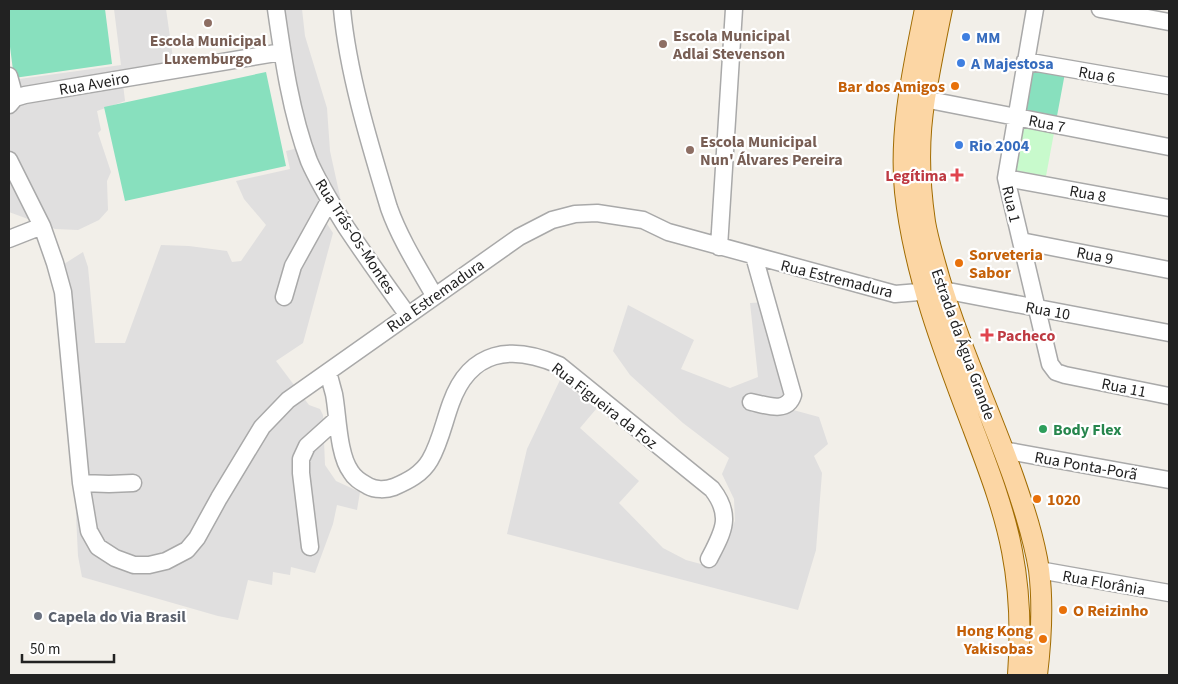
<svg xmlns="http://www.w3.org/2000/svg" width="1178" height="684" font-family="'Source Sans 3',sans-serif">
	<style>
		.residential { fill: #e0dfdf }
		.park { fill: #c8facc }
		.pitch { fill: #88e0be }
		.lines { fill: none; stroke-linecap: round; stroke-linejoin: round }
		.minor-casing { stroke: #a9a9a9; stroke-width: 19 }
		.major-casing { stroke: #a06b00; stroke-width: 22 }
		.minor { stroke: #fff; stroke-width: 16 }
		.major { stroke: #fcd6a4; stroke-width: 20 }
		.education-dot { fill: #8d6e63; stroke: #fff; stroke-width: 2 }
		.shop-dot { fill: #3f7fe0; stroke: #fff; stroke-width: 2 }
		.food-dot { fill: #e8710a; stroke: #fff; stroke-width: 2 }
		.health-dot { fill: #e0444e; stroke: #fff; stroke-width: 2 }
		.leisure-dot { fill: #2e9e5b; stroke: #fff; stroke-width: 2 }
		.worship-dot { fill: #6b7280; stroke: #fff; stroke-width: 2 }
		.labels { text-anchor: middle; stroke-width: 4.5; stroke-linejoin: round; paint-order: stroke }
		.education-label { font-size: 16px; font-weight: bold; fill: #785e54; stroke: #fff; text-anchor: start }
		.shop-label { font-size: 16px; font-weight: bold; fill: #366cbe; stroke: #fff; text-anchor: start }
		.street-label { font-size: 16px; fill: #222; stroke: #fff }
		.food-label { font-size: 16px; font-weight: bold; fill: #c56008; stroke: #fff; text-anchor: start }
		.health-label { font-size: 16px; font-weight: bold; fill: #be3a42; stroke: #fff; text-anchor: end }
		.leisure-label { font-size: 16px; font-weight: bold; fill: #27864d; stroke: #fff; text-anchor: start }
		.worship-label { font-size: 16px; font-weight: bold; fill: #5b616d; stroke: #fff; text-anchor: start }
	</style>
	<rect width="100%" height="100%" fill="#f2efe9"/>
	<!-- residential -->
	<path class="residential" d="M114,9h52l8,56 -51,19 2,17 -28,10 4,19 -3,3 13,39 -4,9 1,29 -9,10 -21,10 -23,-1 -46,-17v-142l3,10 109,-15z
		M279,9h23l3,27 22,72 3,43 11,50 -23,9 15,23 -30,110 -27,18 33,44 11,4 3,6 2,50 11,16 24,11 -3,18 -20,-5 -4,19 -18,49 -24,-6 -1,8 -17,-3 -1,13 -24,-5 -10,40 -20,-4 -136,-39 -4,-21 -14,-292 19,-12 5,15 7,76h30l36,-98 28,1 38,5 5,11 9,-1 25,-36 -22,-26 -8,-18 54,-12 -4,-18 20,-5z
		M767,302l20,81 -1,25 33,9 9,27 -14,12 8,17 -6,77 -18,60 -291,-76 20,-85 33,-69 37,28 -17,20 59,53 -20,22 44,45 23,12 26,7 23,-46 -1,-22 -12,-25 7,-16 -46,-35 -53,-48 -17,-24 15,-46 66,35 -13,29 49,19 28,-11 -8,-74z"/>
	<!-- park -->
	<path class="park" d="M1022,127l32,6 -8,43 -33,-6z"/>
	<!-- pitch -->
	<path class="pitch" d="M9,9h96l7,55 -98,14 -5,-39z
		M1033,67l32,6 -8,43 -33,-6z
		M266,72l20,94 -161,35 -21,-94z"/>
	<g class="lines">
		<defs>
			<path id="minor" d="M276,9c7,49 15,105 33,152 10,23 24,45 37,66 20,30 40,58 61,87
				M342,9c6,65 28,136 47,199 11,31 29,59 45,87
				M1035,9l-29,169 44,186 6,8 9,3 104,21
				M1100,9l69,13
				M1025,61l144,25
				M9,76l6,22
				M924,99l245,48
				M9,105l6,-7 10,-3 257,-43
				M9,160l33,66
				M1006,178l163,30
				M9,239l33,-13 13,37 8,29 18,191 8,48 9,16 17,11 19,7h15l17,-4 21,-11 10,-12 22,-40 43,-71 26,-27 231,-163 33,-17 23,-6 22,-1 46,7 25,12 227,62 48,-4 226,43
				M1021,241l148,29
				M719,247l15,-238
				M284,297l9,-31 36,-65
				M328,372c2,7 4,15 6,22 4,21 4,61 17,78 4,7 10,10 17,14 7,4 18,4 26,1 14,-6 28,-13 36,-27 10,-17 14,-38 21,-57 19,-53 60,-59 108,-38l153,124c21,27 11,43 -3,70
				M751,402c15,3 36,12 42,-7l-39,-139
				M1003,450l166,30
				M81,483l28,1 24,-1
				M310,547l-9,-74v-14l6,-13 30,-27
				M1039,570l130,23"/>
			<path id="major" d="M925,9c-12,61 -26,121 -20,183 9,82 39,160 68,236 15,40 31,81 39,123 8,41 9,83 6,124
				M942,9c-6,29 -12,59 -17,89 -7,40 -6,83 0,124 3,18 9,37 14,55 20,69 51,134 75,202 10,29 20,59 25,91 4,32 2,72 -2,105"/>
		</defs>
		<!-- minor casing -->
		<use href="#minor" class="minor-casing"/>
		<!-- major casing -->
		<use href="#major" class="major-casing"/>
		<!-- minor -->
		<use href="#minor" class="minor"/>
		<!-- major -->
		<use href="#major" class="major"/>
	</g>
	<!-- markers -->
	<g class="education-dot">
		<circle cx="208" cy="23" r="5"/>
		<circle cx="663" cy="44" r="5"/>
		<circle cx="690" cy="150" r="5"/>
	</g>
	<g class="shop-dot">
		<circle cx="966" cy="37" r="5"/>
		<circle cx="961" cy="63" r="5"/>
		<circle cx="959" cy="145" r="5"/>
	</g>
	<g class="food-dot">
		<circle cx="955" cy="86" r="5"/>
		<circle cx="959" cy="263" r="5"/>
		<circle cx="1037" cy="499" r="5"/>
		<circle cx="1063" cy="610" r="5"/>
		<circle cx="1043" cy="639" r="5"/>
	</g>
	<g class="health-dot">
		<path d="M954.5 167.5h5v5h5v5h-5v5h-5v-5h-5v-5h5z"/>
		<path d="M984.5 327.5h5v5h5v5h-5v5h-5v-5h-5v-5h5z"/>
	</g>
	<circle class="leisure-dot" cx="1043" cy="429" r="5"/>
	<circle class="worship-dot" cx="38" cy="616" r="5"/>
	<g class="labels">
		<!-- education labels -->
		<g class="education-label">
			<text x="673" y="41">Escola Municipal<tspan x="673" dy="18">Adlai Stevenson</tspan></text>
			<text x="208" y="46" text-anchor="middle">Escola Municipal<tspan x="208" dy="18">Luxemburgo</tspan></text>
			<text x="700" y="147">Escola Municipal<tspan x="700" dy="18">Nun' Álvares Pereira</tspan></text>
		</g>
		<!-- shop labels -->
		<g class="shop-label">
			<text x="976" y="43">MM</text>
			<text x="971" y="69">A Majestosa</text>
			<text x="969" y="151">Rio 2004</text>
		</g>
		<!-- street labels -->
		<g class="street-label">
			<text transform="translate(1097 74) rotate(10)" y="6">Rua 6</text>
			<text transform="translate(94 83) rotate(-10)" y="6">Rua Aveiro</text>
			<text transform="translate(1047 123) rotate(11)" y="6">Rua 7</text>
			<text transform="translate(1088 193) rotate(10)" y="6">Rua 8</text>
			<text transform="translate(1012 204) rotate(77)" y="6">Rua 1</text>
			<text transform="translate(356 236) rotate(57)" y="6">Rua Trás-Os-Montes</text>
			<text transform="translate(1095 255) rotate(11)" y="6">Rua 9</text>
			<text transform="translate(837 278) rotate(14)" y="6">Rua Estremadura</text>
			<text transform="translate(435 295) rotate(-35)" y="6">Rua Estremadura</text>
			<text transform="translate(1048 310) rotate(10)" y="6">Rua 10</text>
			<text transform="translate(964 344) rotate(70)" y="6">Estrada da Água Grande</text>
			<text transform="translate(1124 387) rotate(11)" y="6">Rua 11</text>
			<text transform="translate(605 405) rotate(38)" y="6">Rua Figueira da Foz</text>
			<text transform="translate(1086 465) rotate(10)" y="6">Rua Ponta-Porã</text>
			<text transform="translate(1104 582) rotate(10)" y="6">Rua Florânia</text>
		</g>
		<!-- food labels -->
		<g class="food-label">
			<text x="945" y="92" text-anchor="end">Bar dos Amigos</text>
			<text x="969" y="260">Sorveteria<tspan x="969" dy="18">Sabor</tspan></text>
			<text x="1047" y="505">1020</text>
			<text x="1073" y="616">O Reizinho</text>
			<text x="1033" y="636" text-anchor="end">Hong Kong<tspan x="1033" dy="18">Yakisobas</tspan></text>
		</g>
		<!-- health labels -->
		<g class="health-label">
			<text x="947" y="181">Legítima</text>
			<text x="997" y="341" text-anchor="start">Pacheco</text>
		</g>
		<!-- leisure labels -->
		<g class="leisure-label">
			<text x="1053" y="435">Body Flex</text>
		</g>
		<!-- worship labels -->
		<g class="worship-label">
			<text x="48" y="622">Capela do Via Brasil</text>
		</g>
	</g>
	<!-- border -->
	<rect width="1178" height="684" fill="none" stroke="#222222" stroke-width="20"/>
	<!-- scale -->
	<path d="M22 654v8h92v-8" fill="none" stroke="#222222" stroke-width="2.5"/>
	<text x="30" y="654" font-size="15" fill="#222222" stroke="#ffffff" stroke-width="4" paint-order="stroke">50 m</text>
</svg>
